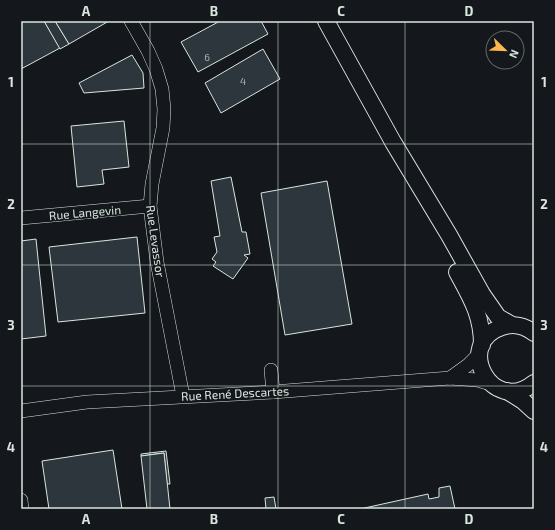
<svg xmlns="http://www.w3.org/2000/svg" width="555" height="530" font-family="'Exo 2',sans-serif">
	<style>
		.building { fill: #2c363c; stroke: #d8e6dc }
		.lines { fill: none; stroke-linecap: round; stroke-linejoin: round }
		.minor-casing { stroke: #d8e6dc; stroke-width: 14 }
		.major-casing { stroke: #d8e6dc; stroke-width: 18 }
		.minor { stroke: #14181c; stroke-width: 13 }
		.major { stroke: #14181c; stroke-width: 16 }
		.grid { fill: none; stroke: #d8e6dc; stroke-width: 1; stroke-opacity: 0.55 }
		.labels { text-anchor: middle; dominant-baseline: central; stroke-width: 3; stroke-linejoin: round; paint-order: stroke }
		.number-label { font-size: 10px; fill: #adbab4 }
		.street-label { font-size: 12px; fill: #d8e6dc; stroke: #14181c }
		.neatline { fill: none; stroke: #d8e6dc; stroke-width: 1.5 }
		.grid-label { font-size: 13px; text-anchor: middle; font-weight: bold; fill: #d8e6dc }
	</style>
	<rect width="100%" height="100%" fill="#14181c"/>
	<!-- building -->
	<g class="building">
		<path d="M 21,21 L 44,21 L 60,48 L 21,69 Z"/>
		<path d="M 44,21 L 55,21 L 69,44 L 60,49 Z"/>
		<path d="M 55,21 L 109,21 L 69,44 Z"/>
		<path d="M 220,21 L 261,21 L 268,34 L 198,72 L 181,42 Z"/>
		<path d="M 263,49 L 280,79 L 221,113 L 205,83 Z"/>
		<path d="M 132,55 L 143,73 L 144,88 L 84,93 L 79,83 Z"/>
		<path d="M 124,121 L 129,167 L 102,170 L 104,184 L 77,187 L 71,126 Z"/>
		<path d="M 231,177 L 242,232 L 246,232 L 250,254 L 244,255 L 248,258 L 233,279 L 213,266 L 216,262 L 212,259 L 217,252 L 214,237 L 220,236 L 211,181 Z"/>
		<path d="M 327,181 L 352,324 L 285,335 L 261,193 Z"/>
		<path d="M 137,237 L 145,313 L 58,322 L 49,247 Z"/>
		<path d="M 36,239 L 46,336 L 21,339 L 21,241 Z"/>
		<path d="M 113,450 L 122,509 L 49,509 L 42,461 Z"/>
		<path d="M 166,451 L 170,484 L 167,484 L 164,453 L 141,456 L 141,454 Z"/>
		<path d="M 164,453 L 170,509 L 147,509 L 141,456 Z"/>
		<path d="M 450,486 L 455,509 L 360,509 L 428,494 L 429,499 L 439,497 L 439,488 Z"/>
		<path d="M 274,497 L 276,509 L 266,509 L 265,498 Z"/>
	</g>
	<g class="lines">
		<defs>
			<g id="minor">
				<path d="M 131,21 L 148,51 L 156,69 L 162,89 L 164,109 L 163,128 L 152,184 L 150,206 L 157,262 L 183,396"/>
				<path d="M 21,218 L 150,206"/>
				<path d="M 271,370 L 273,392"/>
				<path d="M 450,378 L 468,365 L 479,354"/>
				<path d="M 21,411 L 87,402 L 273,392 L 450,378 L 477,380 L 491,384"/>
				<path d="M 21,500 L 22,509"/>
			</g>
			<g id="major">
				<path d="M 326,21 L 393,142 L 449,235 L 482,294 L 498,317 L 512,325"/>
				<path d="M 457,272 C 471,298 482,315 482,345"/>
				<path d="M 534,333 C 525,326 513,323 502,327 C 453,343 492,417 534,383"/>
				<path d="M 507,391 L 523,401 L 534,411"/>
			</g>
		</defs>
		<!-- minor casing -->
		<use href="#minor" class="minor-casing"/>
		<!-- major casing -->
		<use href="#major" class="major-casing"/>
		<!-- minor -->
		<use href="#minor" class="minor"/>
		<!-- major -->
		<use href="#major" class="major"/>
	</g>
	<!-- grid -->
	<path class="grid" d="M 150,21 L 150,509M 278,21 L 278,509M 405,21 L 405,509M 21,144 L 534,144M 21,265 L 534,265M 21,386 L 534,386"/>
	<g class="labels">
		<!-- number labels -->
		<g class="number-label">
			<text x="207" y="57">6</text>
			<text x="243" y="81">4</text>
		</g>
		<!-- street labels -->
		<g class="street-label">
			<text transform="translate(85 212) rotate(-5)">Rue Langevin</text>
			<text transform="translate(156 241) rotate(82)">Rue Levassor</text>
			<text transform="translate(235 393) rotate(-3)">Rue René Descartes</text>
		</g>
	</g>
	<!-- border -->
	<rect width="555" height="530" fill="none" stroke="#14181c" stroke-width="44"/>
	<!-- north arrow -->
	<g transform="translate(505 50) rotate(113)"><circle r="19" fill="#14181c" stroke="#626a69"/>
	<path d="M0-3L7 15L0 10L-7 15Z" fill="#ffb74d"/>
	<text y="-6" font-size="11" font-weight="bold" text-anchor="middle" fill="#d8e6dc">N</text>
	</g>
	<rect x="22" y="22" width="511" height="486" class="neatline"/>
	<g class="grid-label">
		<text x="86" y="16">A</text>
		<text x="214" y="16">B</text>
		<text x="341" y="16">C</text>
		<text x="469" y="16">D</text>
		<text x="11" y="87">1</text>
		<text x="544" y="87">1</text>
		<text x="11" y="209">2</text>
		<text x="544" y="209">2</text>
		<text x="11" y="330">3</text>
		<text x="544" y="330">3</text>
		<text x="11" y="452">4</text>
		<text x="544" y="452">4</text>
		<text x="86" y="524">A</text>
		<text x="214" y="524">B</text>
		<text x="341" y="524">C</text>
		<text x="469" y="524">D</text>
	</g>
</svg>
